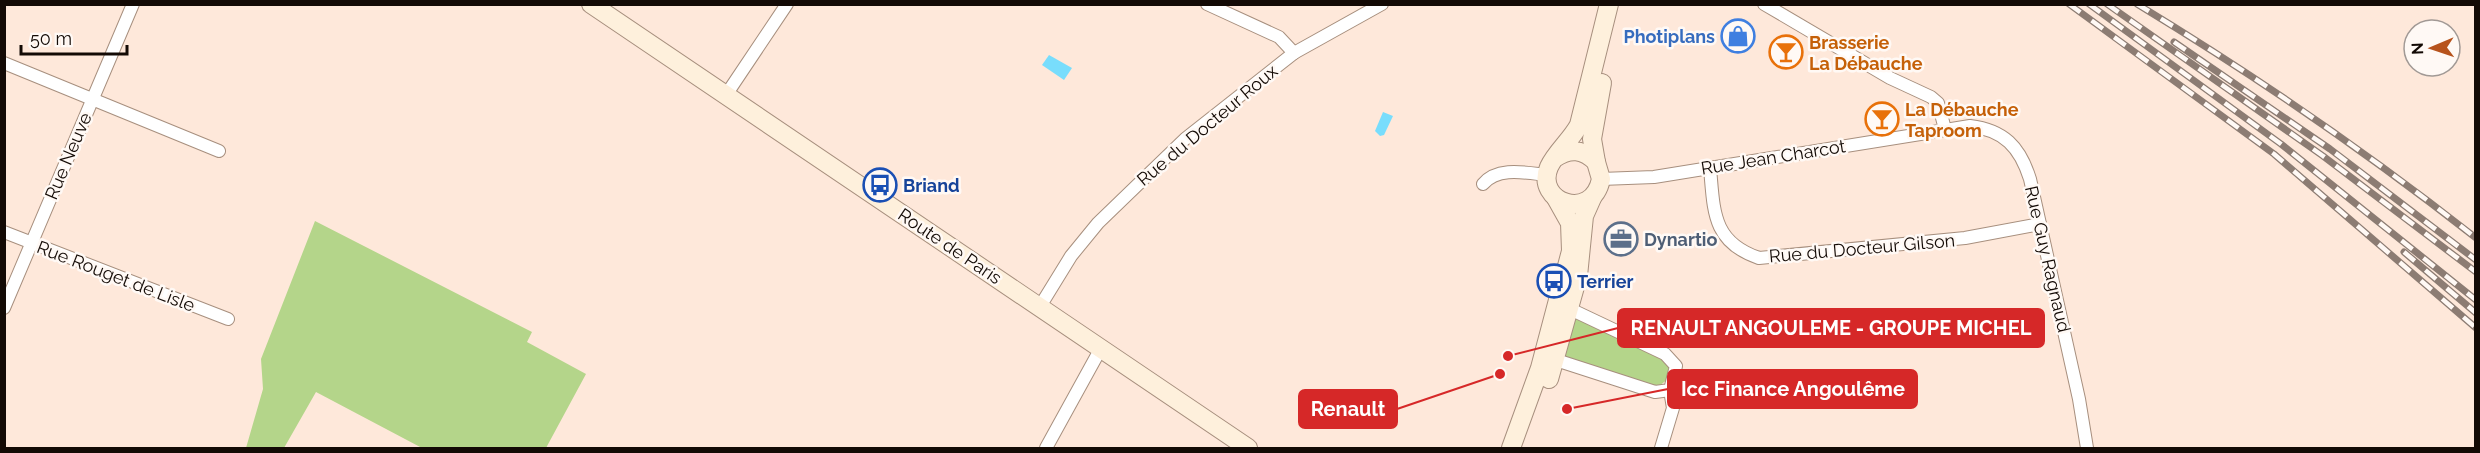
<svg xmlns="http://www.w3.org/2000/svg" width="2480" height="453" font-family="Raleway,sans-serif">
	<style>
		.green { fill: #b4d58a }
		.water { fill: #78ddfc }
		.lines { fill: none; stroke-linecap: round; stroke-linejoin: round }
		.minor-casing { stroke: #a78f7e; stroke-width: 14 }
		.secondary-casing { stroke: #a78f7e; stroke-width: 20 }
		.minor { stroke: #fff; stroke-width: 12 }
		.secondary { stroke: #fef0dc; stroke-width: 18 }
		.rail-casing { stroke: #8c7c73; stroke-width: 7 }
		.rail { stroke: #fff9f5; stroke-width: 4.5; stroke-dasharray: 14; stroke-linecap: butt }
		.labels { text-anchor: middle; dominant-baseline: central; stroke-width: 5; stroke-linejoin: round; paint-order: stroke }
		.shop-label { font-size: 18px; font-weight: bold; fill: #366cbe; stroke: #fff9f5; text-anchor: end }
		.food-label { font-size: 18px; font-weight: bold; fill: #c56008; stroke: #fff9f5; text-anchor: start }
		.street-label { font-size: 18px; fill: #130a05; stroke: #fff9f5 }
		.transit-label { font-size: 18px; font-weight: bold; fill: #164399; stroke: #fff9f5; text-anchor: start }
		.service-label { font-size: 18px; font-weight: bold; fill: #4e5e75; stroke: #fff9f5; text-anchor: start }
		.leader { fill: none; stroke: #d62828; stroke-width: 2 }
		.callout-dot { fill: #d62828; stroke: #fff9f5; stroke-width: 2 }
		.callout { fill: #d62828; stroke: #d62828; stroke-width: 2 }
		.callout-label { font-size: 20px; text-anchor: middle; font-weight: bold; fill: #fff }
	</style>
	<rect width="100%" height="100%" fill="#fee8da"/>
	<!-- green -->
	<g class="green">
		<path d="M 315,221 L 532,332 L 527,342 L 586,374 L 546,448 L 422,448 L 316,392 L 284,448 L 246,448 L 263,389 L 261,359 Z"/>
		<path d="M 1574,317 L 1665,361 L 1669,366 L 1668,379 L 1659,386 L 1651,385 L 1564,356 Z"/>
	</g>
	<!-- water -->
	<g class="water">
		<path d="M 1049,55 L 1072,68 L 1064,80 L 1042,65 Z"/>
		<path d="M 1383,112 L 1393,116 L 1384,135 L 1380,136 L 1375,131 Z"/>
	</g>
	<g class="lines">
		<defs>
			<g id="minor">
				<path d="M 1207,4 L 1279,37 L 1294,53"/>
				<path d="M 1764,4 L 1890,78 L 1931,97 L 1938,103 L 1945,129"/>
				<path d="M 4,63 L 219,151"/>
				<path d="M 726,95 L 787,4"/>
				<path d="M 1710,168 C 1714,211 1712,242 1759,258 L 1965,238 L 2040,224"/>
				<path d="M 1601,179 L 1654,177 L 1970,126 C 2004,130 2020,147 2030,179 L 2079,399 L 2087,448"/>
				<path d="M 1483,184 C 1498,166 1527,173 1547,175"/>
				<path d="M 4,232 L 228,319"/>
				<path d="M 4,308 L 133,4"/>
				<path d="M 1039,308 L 1071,256 L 1098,223 L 1185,139 L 1294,53 L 1382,4"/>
				<path d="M 1556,360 L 1655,392 L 1670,390 L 1676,366 L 1665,354 L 1570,309"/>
				<path d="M 1046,448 L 1100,350"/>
				<path d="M 1661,448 L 1673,408 L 1670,390"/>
			</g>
			<g id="secondary">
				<path d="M 591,4 L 1248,448"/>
				<path d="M 1555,158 C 1570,148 1583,149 1596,162 L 1601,179 C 1592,223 1534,202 1549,167 C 1556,152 1571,140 1579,125 L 1609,4"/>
				<path d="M 1596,162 L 1592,139 L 1602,83"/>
				<path d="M 1549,379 L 1578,276 L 1584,216 L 1592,198"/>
				<path d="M 1511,448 L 1540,368 L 1571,251 L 1570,223 L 1556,198"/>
			</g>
		</defs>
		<!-- minor casing -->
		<use href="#minor" class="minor-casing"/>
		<!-- secondary casing -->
		<use href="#secondary" class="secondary-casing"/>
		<!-- minor -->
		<use href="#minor" class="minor"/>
		<!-- secondary -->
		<use href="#secondary" class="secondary"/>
		<defs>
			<g id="rail">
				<path d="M 2069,4 L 2274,154 L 2476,328"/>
				<path d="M 2089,4 L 2281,144 L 2476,300"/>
				<path d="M 2107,4 L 2323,156 L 2476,272"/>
				<path d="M 2137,4 C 2254,75 2368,153 2476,238"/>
				<path d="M 2174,42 L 2330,149 L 2476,260"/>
				<path d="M 2404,252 L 2476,313"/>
			</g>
		</defs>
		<!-- rail casing -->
		<use href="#rail" class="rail-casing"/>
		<!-- rail -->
		<use href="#rail" class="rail"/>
	</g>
	<!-- icons -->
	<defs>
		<symbol id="shop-ring" viewBox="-11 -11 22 22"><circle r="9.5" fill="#fff9f5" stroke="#3f7fe0" stroke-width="1.5"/><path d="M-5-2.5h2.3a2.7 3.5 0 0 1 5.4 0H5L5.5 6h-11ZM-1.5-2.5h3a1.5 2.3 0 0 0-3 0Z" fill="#3f7fe0"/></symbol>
		<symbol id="bar-ring" viewBox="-11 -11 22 22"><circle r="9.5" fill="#fff9f5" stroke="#e8710a" stroke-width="1.5"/><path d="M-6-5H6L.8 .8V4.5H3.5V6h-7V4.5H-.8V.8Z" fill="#e8710a"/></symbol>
		<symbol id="bus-ring" viewBox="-11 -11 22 22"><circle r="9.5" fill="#fff9f5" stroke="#1a4fb4" stroke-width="1.5"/><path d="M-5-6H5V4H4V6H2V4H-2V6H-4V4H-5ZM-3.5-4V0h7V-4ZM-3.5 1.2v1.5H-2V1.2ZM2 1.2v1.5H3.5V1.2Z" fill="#1a4fb4"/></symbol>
		<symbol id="office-ring" viewBox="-11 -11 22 22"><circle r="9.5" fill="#fff9f5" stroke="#5c6f8a" stroke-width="1.5"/><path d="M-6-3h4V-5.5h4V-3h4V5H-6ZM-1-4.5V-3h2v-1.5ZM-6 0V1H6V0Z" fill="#5c6f8a"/></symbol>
	</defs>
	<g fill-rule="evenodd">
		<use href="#shop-ring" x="1719" y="17" width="38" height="38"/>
		<use href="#bar-ring" x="1767" y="33" width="38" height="38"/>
		<use href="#bar-ring" x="1863" y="100" width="38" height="38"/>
		<use href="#bus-ring" x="861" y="166" width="38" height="38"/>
		<use href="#office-ring" x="1602" y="220" width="38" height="38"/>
		<use href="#bus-ring" x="1535" y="262" width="38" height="38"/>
	</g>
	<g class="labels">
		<!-- shop labels -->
		<g class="shop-label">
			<text x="1715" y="36">Photiplans</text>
		</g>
		<!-- food labels -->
		<g class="food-label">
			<text x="1809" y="42">Brasserie<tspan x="1809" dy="21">La Débauche</tspan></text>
			<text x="1905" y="109">La Débauche<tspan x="1905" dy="21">Taproom</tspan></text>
		</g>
		<!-- street labels -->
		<g class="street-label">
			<text transform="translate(1207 125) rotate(-40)">Rue du Docteur Roux</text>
			<text transform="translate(68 156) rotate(-67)">Rue Neuve</text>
			<text transform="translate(1773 157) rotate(-9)">Rue Jean Charcot</text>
			<text transform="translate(950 246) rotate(34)">Route de Paris</text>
			<text transform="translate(1862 248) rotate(-5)">Rue du Docteur Gilson</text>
			<text transform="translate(2048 259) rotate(77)">Rue Guy Ragnaud</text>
			<text transform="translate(116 276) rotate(21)">Rue Rouget de Lisle</text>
		</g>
		<!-- transit labels -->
		<g class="transit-label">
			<text x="903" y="185">Briand</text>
			<text x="1577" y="281">Terrier</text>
		</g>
		<!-- service labels -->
		<g class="service-label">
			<text x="1644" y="239">Dynartio</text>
		</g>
	</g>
	<!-- callouts -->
	<path class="leader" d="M1508 356L1618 328M1567 409L1668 389M1500 374L1397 409"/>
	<g class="callout-dot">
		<circle cx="1508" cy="356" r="6"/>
		<circle cx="1567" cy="409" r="6"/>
		<circle cx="1500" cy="374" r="6"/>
	</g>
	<g class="callout">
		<rect x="1618" y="309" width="426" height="38" rx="6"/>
		<rect x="1668" y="370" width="249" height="38" rx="6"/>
		<rect x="1299" y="390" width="98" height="38" rx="6"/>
	</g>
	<g class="callout-label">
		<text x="1831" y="335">RENAULT ANGOULEME - GROUPE MICHEL</text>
		<text x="1793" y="396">Icc Finance Angoulême</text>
		<text x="1348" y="416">Renault</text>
	</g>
	<!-- border -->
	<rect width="2480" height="453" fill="none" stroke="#130a05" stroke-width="12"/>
	<!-- north arrow -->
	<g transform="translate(2432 48) rotate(268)"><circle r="28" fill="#fff9f5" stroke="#a19995" stroke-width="1.5"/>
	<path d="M0-4.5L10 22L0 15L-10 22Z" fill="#b7531c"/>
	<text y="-9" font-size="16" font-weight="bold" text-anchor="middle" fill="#130a05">N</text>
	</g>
	<!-- scale -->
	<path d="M21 45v9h106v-9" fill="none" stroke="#130a05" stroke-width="3"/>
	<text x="30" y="45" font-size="18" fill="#130a05" stroke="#fff9f5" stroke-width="4.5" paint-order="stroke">50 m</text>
</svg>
